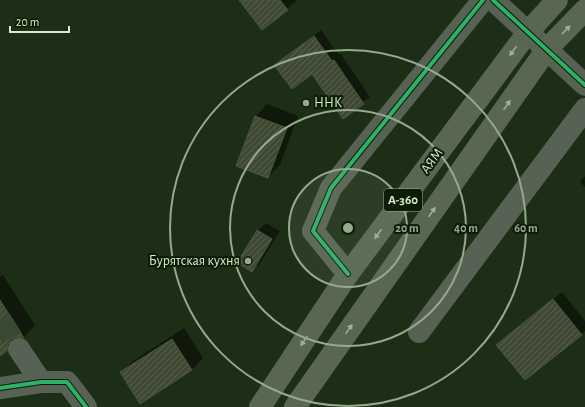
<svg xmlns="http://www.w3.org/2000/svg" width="585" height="407" font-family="'Alegreya Sans',sans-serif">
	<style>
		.shadow { fill: #0007 }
		.building { fill: url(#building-hatch); stroke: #4a563b }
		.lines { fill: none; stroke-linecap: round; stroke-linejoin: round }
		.minor-tunnel { stroke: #384a31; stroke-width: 22; stroke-dasharray: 22 11; stroke-linecap: butt }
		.minor { stroke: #586254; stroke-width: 22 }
		.highway { stroke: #586652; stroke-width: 22 }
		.cycleway-casing { stroke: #0b1d05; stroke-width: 6 }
		.cycleway { stroke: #2db169; stroke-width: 4 }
		.oneway { fill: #9cb095 }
		.ring { fill: none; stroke: #94aa8c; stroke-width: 2 }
		.poi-dot { fill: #94aa8c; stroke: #0b1d05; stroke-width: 1.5 }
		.labels { text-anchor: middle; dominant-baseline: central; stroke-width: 4; stroke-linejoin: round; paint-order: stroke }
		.shield { fill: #0b1d05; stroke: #98ae90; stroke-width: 1 }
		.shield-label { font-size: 13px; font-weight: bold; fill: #d4eccc }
		.poi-label { font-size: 14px; fill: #d4eccc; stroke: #0b1d05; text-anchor: start }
		.street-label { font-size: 14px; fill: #d4eccc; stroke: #0b1d05 }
		.centre { fill: #94aa8c; stroke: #0b1d05; stroke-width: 2 }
		.ring-label { font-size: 12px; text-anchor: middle; font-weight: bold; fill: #94aa8c; stroke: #0b1d05; stroke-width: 4; stroke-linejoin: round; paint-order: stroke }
	</style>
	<defs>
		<pattern id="building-hatch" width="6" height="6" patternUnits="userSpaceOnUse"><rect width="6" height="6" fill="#3f4933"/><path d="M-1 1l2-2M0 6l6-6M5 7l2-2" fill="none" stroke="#5a634f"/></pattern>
	</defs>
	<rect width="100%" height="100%" fill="#1d2e16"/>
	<!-- shadow -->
	<g class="shadow">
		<path d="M 249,0 L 295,0 L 296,1 L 287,9 Z"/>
		<path d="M 321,30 L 339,55 L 341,54 L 370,97 L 343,117 L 313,73 L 275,65 Z"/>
		<path d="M 267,104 L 298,116 L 280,165 L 268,177 L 237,165 L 256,116 Z"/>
		<path d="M 585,176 L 585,187 L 580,182 Z"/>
		<path d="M 266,223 L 280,231 L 260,263 L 252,271 L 258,231 Z"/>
		<path d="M 3,275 L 35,325 L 24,337 L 19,336 L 18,338 L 6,350 L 0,354 L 0,277 Z"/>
		<path d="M 562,292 L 585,321 L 585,331 L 581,335 L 498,345 Z"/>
		<path d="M 184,328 L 203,358 L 192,370 L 121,373 L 133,361 Z"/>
	</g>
	<!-- building -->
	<g class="building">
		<path d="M 239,0 L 280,0 L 288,10 L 262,30 Z"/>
		<path d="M 314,36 L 332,61 L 334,60 L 364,104 L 343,119 L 312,74 L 292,89 L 274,65 Z"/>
		<path d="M 255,116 L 287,128 L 268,178 L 236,166 Z"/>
		<path d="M 257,230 L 272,239 L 252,272 L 237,263 Z"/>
		<path d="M 553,299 L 582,335 L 525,380 L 496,345 Z"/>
		<path d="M 0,300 L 24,338 L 18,337 L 12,339 L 8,344 L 7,351 L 0,356 Z"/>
		<path d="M 172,339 L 192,370 L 140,404 L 120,372 Z"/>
	</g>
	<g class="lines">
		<!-- minor-tunnel -->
		<path class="minor-tunnel" d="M 0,319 L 19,349"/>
		<!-- minor -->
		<g class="minor">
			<path d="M 493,0 L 585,85"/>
			<path d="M 348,274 L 313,231 L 331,188 L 483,0"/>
			<path d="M 419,332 L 585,109"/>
			<path d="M 19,349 L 41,382"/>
			<path d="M 0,388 L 41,382 L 67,382 L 86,407"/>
		</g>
		<!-- highway -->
		<g class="highway">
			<path d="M 260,407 L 348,274 L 528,32 L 557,0"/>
			<path d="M 295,407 L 547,49 L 585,10"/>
		</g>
		<defs>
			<g id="cycleway">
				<path d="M 493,0 L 585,85"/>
				<path d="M 348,274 L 313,231 L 331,188 L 483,0"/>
				<path d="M 0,388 L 41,382 L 67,382 L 86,407"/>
			</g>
		</defs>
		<!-- cycleway casing -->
		<use href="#cycleway" class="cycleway-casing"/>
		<!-- cycleway -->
		<use href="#cycleway" class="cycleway"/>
	</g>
	<!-- one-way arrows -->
	<defs><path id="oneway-solid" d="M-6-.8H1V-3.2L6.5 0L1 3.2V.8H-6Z"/></defs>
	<g class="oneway">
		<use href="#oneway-solid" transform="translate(566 30) rotate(-46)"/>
		<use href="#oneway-solid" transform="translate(513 51) rotate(126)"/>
		<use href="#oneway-solid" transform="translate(507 105) rotate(-55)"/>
		<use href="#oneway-solid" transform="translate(432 212) rotate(-55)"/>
		<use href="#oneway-solid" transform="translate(378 234) rotate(127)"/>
		<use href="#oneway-solid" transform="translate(349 329) rotate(-55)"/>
		<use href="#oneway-solid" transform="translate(304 341) rotate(124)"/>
	</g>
	<!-- distance rings -->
	<circle cx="348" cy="228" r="59" fill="#94aa8c" fill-opacity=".12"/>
	<g class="ring">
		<circle cx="348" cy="228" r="59"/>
		<circle cx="348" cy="228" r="118"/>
		<circle cx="348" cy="228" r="178"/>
	</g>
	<!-- markers -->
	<g class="poi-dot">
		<circle cx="306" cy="103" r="4"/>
		<circle cx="248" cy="261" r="4"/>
	</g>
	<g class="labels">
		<!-- shield labels -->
		<rect class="shield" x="384" y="189" width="38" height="22" rx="3"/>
		<g class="shield-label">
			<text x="403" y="200">А-360</text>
		</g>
		<!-- poi labels -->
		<g class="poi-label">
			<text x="314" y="103">ННК</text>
			<text x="240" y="261" text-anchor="end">Бурятская кухня</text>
		</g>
		<!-- street labels -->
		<g class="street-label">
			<text transform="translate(432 161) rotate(-53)">АЯМ</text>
		</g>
	</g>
	<circle cx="348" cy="228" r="6" class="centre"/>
	<g class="ring-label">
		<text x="407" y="232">20 m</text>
		<text x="466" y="232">40 m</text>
		<text x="526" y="232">60 m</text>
	</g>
	<!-- scale -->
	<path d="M10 26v6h59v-6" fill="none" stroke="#d4eccc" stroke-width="2"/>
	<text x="16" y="26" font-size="12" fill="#d4eccc" stroke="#0b1d05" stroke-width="3" paint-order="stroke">20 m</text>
</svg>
